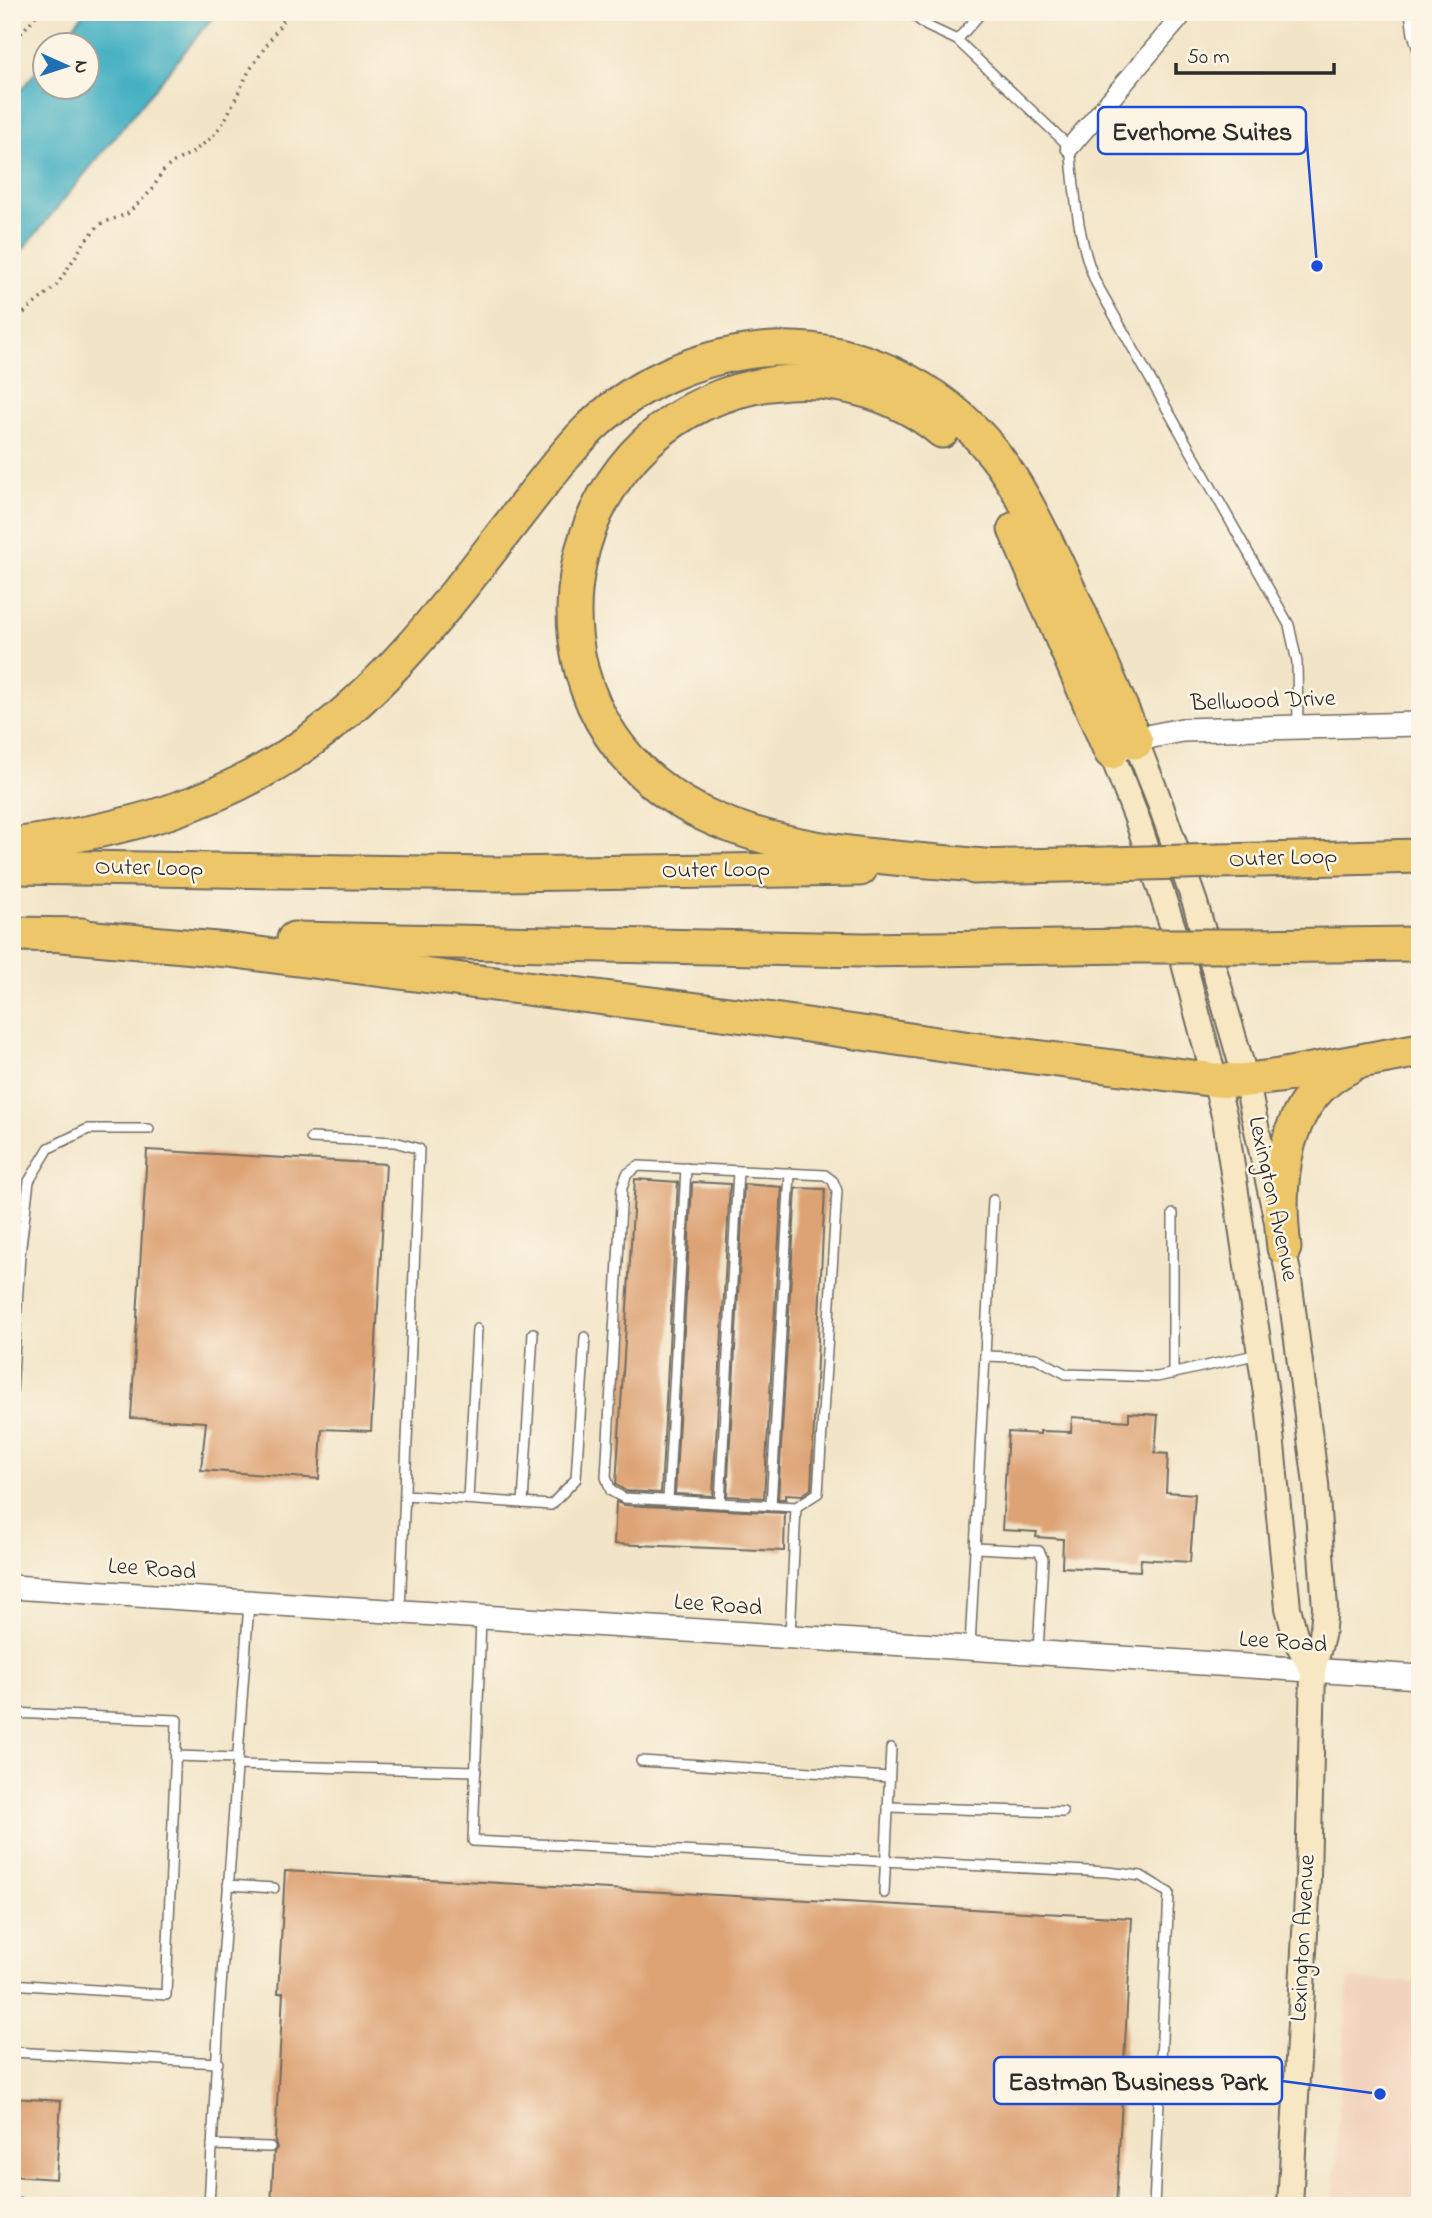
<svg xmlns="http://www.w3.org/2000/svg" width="1432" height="2218" font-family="'Indie Flower',sans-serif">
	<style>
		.built { fill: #f2d4be }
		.water { fill: #45b0c3; stroke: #386e77; stroke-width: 2 }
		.building { fill: #dda375 }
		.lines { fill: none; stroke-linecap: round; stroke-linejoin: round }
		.service-casing { stroke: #716c62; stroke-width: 12 }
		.minor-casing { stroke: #716c62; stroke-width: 21 }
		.tertiary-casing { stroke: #716c62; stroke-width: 26 }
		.secondary-casing { stroke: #716c62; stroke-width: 28 }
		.motorway-casing { stroke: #716c62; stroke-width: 37 }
		.path { stroke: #716c62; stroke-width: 3.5; stroke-dasharray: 2 5; stroke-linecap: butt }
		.service { stroke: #fff; stroke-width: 9 }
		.minor { stroke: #fff; stroke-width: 18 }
		.tertiary { stroke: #fff; stroke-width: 23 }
		.secondary { stroke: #f7e8c3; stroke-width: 24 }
		.motorway { stroke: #ecc669; stroke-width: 33 }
		.motorway-bridge-casing { stroke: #716c62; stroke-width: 37; stroke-linecap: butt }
		.motorway-bridge { stroke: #ecc669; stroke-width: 33 }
		.labels { text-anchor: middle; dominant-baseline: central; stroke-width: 5; stroke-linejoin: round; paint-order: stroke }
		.street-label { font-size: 24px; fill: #2b2b2b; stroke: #fcf5e5 }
		.leader { fill: none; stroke: #1d4ed8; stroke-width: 2.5 }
		.callout-dot { fill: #1d4ed8; stroke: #fcf5e5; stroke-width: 2.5 }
		.callout { fill: #fcf5e5; stroke: #1d4ed8; stroke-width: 2.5 }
		.callout-label { font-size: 26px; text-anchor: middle; font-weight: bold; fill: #2b2b2b }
	</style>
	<rect width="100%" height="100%" fill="#fcf5e5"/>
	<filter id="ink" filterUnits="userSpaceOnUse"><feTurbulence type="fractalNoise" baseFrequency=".0143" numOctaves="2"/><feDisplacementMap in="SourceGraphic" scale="14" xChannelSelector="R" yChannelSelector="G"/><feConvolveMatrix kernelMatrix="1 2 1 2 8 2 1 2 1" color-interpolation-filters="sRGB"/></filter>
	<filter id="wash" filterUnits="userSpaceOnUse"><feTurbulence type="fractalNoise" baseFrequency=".00686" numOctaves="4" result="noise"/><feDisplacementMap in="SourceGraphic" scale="28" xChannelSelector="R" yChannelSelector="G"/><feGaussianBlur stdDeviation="1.57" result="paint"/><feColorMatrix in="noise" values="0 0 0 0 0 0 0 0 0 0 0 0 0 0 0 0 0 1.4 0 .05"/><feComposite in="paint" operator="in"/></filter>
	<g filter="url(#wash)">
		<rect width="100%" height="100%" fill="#f2e4c7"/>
		<!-- built -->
		<path class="built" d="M 1348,1979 L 1420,1983 L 1420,2206 L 1333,2206 Z"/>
		<!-- water -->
		<path class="water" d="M 85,12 L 217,12 L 12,263 L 12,101 L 45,60 L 46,88 L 88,88 L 88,46 L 58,45 Z"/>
		<g id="blocks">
			<!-- building -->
			<g class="building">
				<path d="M 147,1150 L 386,1164 L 371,1431 L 322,1429 L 319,1479 L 201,1470 L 206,1422 L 131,1418 Z"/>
				<path d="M 635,1179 L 678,1182 L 661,1493 L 626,1491 L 616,1485 Z"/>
				<path d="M 694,1182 L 730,1184 L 713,1496 L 675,1494 L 692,1183 Z"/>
				<path d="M 744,1184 L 782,1187 L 764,1498 L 727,1496 Z"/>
				<path d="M 796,1188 L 825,1189 L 811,1489 L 802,1495 L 786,1494 L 786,1499 L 778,1499 Z"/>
				<path d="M 1129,1413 L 1158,1415 L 1155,1453 L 1168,1454 L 1166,1492 L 1195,1494 L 1190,1562 L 1141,1559 L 1140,1571 L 1062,1567 L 1063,1539 L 1036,1537 L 1037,1532 L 1002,1530 L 1008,1432 L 1040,1434 L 1040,1431 L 1071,1432 L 1072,1417 L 1129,1421 Z"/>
				<path d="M 616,1502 L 624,1505 L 785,1513 L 784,1551 L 614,1544 Z"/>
				<path d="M 285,1871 L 1132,1918 L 1116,2206 L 271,2206 L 274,2152 L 277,2148 L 275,2142 L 283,1993 L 278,1993 Z"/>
				<path d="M 12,2098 L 61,2101 L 56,2179 L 12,2176 Z"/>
			</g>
		</g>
	</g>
	<g filter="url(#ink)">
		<use href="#blocks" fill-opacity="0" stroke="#716c62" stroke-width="2"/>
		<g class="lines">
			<defs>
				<g id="service">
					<path d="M 909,12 L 927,26 L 957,40 L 1070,147 C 1075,193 1077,239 1096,283 L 1289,625 L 1297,662 L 1298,725"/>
					<path d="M 1410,12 L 1413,34 L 1420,56"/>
					<path d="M 957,40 L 982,12"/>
					<path d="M 311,1138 L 395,1142 L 419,1149 L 400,1612"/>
					<path d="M 985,1356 L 1036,1358 L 1066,1374 L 1157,1377 L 1259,1354"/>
					<path d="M 1173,1374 L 1173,1214"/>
					<path d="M 12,1393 L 20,1254 L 29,1181 L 49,1148 L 88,1129 L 149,1129"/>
					<path d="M 405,1495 L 551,1505 L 576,1479 L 585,1337"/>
					<path d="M 468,1499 L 477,1329"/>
					<path d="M 668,1500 L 686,1168"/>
					<path d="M 523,1503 L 533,1333"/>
					<path d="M 720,1503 L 738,1171"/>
					<path d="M 771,1506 L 790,1173"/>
					<path d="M 975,1548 L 1039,1551 L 1043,1559 L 1038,1652"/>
					<path d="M 481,1619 L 473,1841 L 1108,1872 L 1141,1876 L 1169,1893 L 1154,2206"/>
					<path d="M 790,1636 L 796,1507 L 624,1498 L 611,1491 L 606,1477 L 622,1188 L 627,1174 L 638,1166 L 825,1175 L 833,1181 L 837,1191 L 818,1493 L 796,1507"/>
					<path d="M 970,1647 L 993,1200"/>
					<path d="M 12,1713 L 177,1720 L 166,1995 L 12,1984"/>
					<path d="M 176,1756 L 237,1758"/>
					<path d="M 641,1761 L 889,1777"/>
					<path d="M 237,1765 L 476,1771"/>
					<path d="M 888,1807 L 1063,1812"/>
					<path d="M 228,1885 L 274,1888"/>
					<path d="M 884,1893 L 891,1748"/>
					<path d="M 12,2052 L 218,2063"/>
					<path d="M 212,2145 L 270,2147"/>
					<path d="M 12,2203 L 45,2206"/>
					<path d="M 209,2206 L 219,2015 L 249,1603"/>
				</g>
				<path id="minor" d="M 1070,147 L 1185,12"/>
				<g id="tertiary">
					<path d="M 1123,747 L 1152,736 L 1182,730 L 1420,724"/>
					<path d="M 12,1587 L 1420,1677"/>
				</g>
				<g id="secondary">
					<path d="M 1136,742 L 1157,795 L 1195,903 L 1246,1080 L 1288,1272 L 1316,1484 L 1325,1608 L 1322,1636 L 1313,1671 L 1308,1878 L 1290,2206"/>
					<path d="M 1111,752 L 1137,819 L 1181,952 L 1225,1119 L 1269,1414 L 1288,1608 L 1297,1642 L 1313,1671"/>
				</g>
				<g id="motorway">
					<path d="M 942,431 C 900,396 843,378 788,382 C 555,400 492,709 701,813 C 788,856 899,857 994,867"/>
					<path d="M 1015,529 L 1111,752"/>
					<path d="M 12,845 C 122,831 220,806 311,740 C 394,679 454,596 517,516 C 539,488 560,459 585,433 C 632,385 694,357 761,350 C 849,341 941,385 995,455 C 1018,485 1035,520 1052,554 C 1082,616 1108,679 1136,742"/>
					<path d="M 1220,861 L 1420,856"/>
					<path d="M 12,867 L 495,874 L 860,869"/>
					<path d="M 974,867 L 1108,864"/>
					<path d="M 12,934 L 82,935"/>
					<path d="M 62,935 L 228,950 L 753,1017 L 971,1049 L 1216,1080 L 1239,1081 L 1279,1076 L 1420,1050"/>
					<path d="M 294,939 L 864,950 L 1134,946"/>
					<path d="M 1248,946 L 1420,944"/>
					<path d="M 1284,1248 C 1276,1182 1281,1099 1350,1066"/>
				</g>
			</defs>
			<!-- service casing -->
			<use href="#service" class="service-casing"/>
			<!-- minor casing -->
			<use href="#minor" class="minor-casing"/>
			<!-- tertiary casing -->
			<use href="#tertiary" class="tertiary-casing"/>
			<!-- secondary casing -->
			<use href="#secondary" class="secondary-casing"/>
			<!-- motorway casing -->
			<use href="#motorway" class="motorway-casing"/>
			<!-- path -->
			<g class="path">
				<path d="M 12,44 L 39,12"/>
				<path d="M 12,330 L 19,317 L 57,285 L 86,240 L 100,224 L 127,214 L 152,190 L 162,172 L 172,163 L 193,152 L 211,138 L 224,122 L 249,71 L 289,12"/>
			</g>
			<!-- service -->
			<use href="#service" class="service"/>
			<!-- minor -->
			<use href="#minor" class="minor"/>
			<!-- tertiary -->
			<use href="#tertiary" class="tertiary"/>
			<!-- secondary -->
			<use href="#secondary" class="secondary"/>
			<!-- motorway -->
			<use href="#motorway" class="motorway"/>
			<defs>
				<g id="motorway-bridge">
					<path d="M 1108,864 L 1220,861"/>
					<path d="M 1134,946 L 1248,946"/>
				</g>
			</defs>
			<!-- motorway-bridge casing -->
			<use href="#motorway-bridge" class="motorway-bridge-casing"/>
			<!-- motorway-bridge -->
			<use href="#motorway-bridge" class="motorway-bridge"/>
		</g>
	</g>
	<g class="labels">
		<!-- street labels -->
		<g class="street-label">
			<text transform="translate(1263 702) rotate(-2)">Bellwood Drive</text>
			<text transform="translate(1283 859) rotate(-2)">Outer Loop</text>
			<text transform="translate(149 869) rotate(1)">Outer Loop</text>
			<text transform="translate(716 871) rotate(-1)">Outer Loop</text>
			<text transform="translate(1272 1199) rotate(78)">Lexington Avenue</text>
			<text transform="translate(152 1570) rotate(4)">Lee Road</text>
			<text transform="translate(718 1606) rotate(4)">Lee Road</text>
			<text transform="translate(1283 1643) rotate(4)">Lee Road</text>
			<text transform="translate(1304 1938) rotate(-87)">Lexington Avenue</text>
		</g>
	</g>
	<!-- callouts -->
	<path class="leader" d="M1317 266L1306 131M1380 2094L1282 2081"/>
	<g class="callout-dot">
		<circle cx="1317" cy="266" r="7"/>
		<circle cx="1380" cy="2094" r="7"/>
	</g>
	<g class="callout">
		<rect x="1098" y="107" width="208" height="47" rx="7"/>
		<rect x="994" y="2057" width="288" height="47" rx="7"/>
	</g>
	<g class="callout-label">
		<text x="1202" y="140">Everhome Suites</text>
		<text x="1138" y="2090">Eastman Business Park</text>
	</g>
	<!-- margin -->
	<rect width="1432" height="2218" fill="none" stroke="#fcf5e5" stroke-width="42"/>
	<!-- north arrow -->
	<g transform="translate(66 66) rotate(93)"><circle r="33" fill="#fcf5e5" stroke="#a8a49b" stroke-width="2"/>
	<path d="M0-5L12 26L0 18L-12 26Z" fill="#1f6fb2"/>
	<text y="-10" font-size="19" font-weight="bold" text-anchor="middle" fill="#2b2b2b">N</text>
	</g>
	<!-- scale -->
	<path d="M1176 63v10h158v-10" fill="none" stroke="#2b2b2b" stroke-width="3.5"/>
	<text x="1187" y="63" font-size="21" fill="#2b2b2b" stroke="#fcf5e5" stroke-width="5" paint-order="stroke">50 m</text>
</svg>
